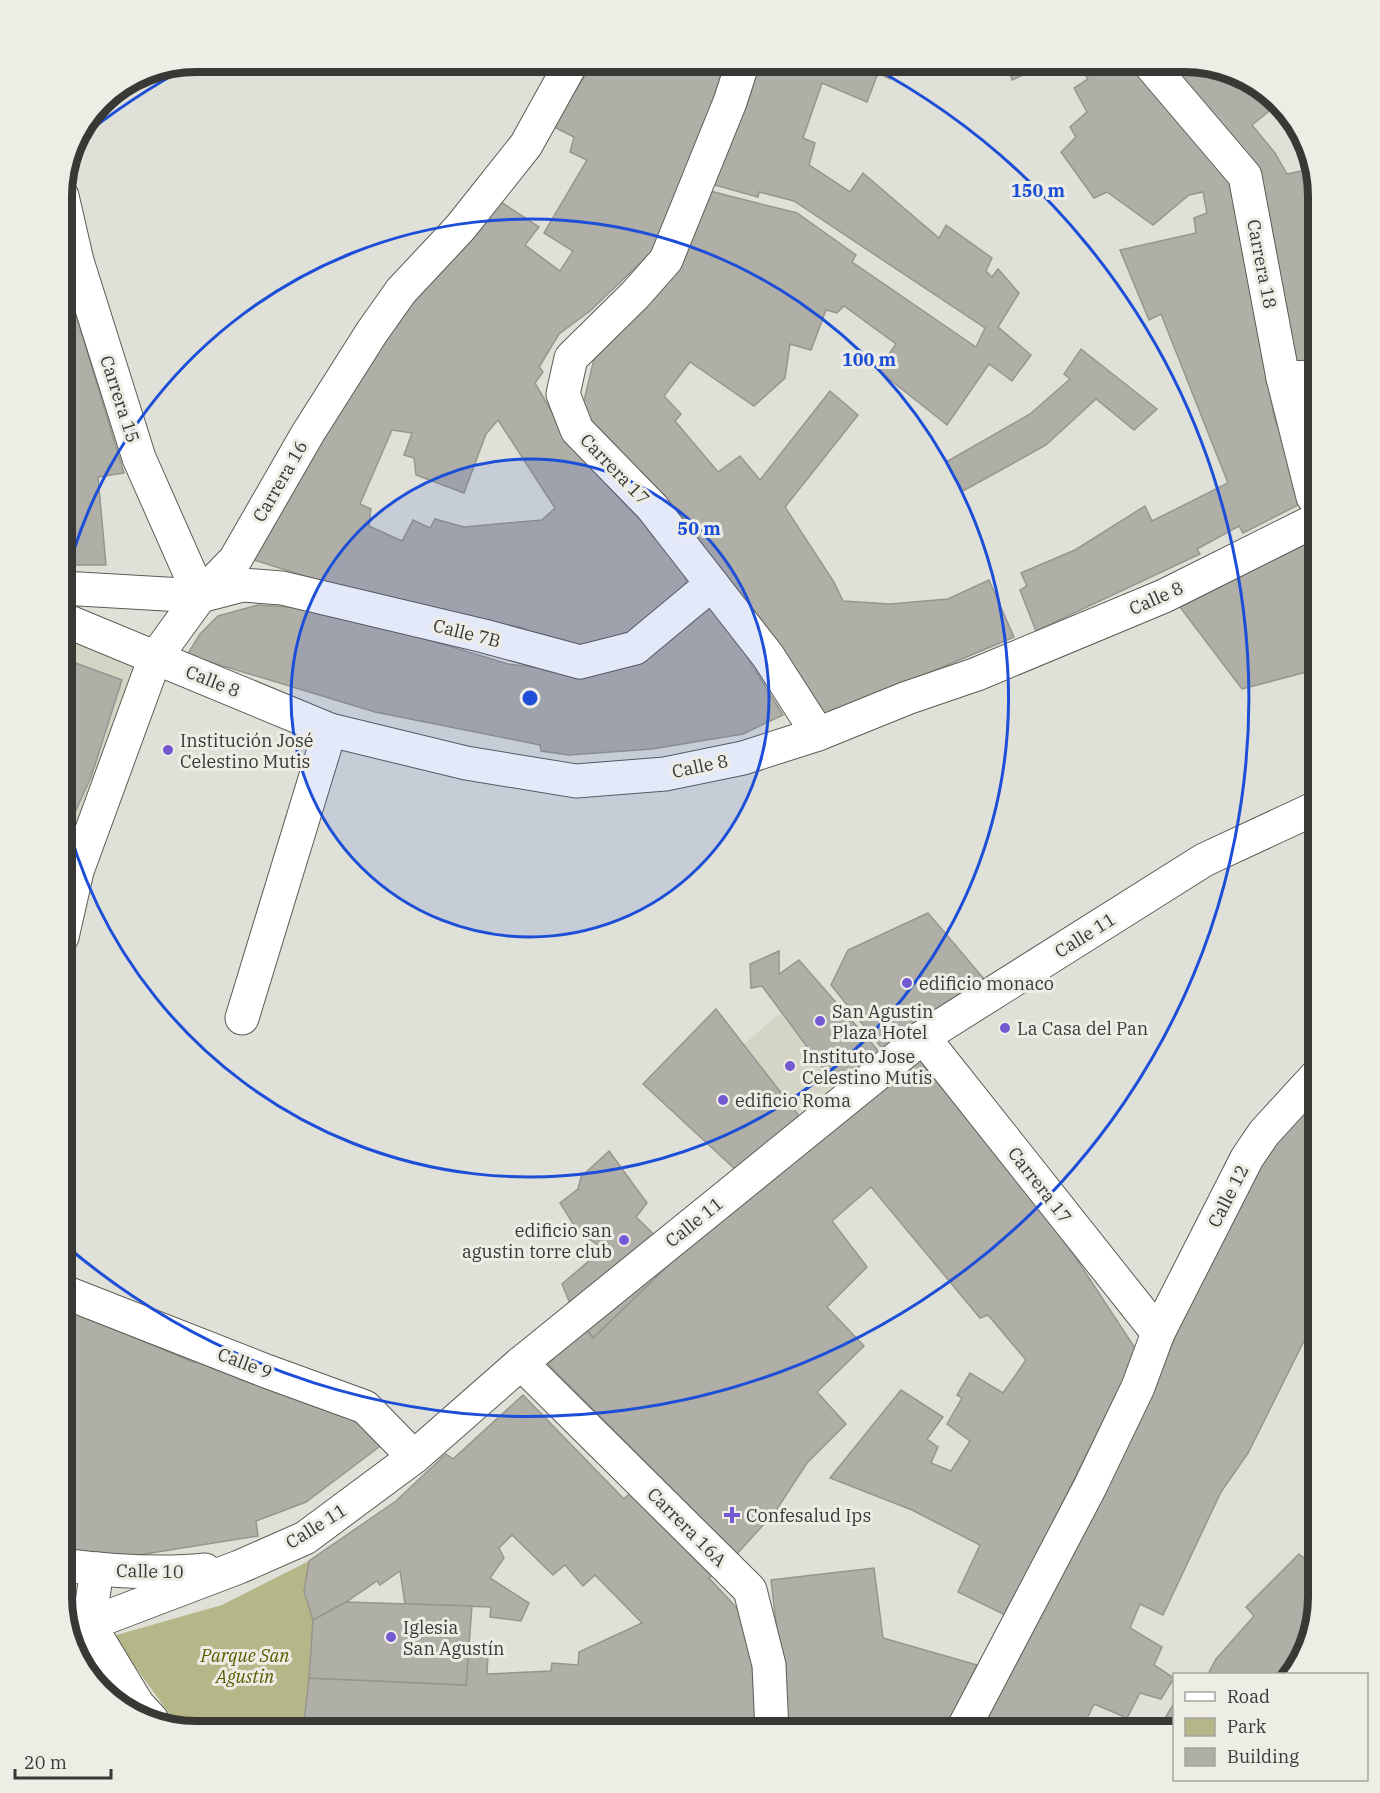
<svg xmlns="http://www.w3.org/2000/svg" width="1380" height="1793" font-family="'IBM Plex Serif',serif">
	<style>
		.built { fill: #d5d5c6 }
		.green { fill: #b6b788 }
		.building { fill: #afafa8; stroke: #96968f; stroke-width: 1.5; fill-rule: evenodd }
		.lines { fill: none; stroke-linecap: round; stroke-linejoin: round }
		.street-casing { stroke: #5c5c55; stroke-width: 35 }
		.street { stroke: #fff; stroke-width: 33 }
		.ring { fill: none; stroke: #1d4ed8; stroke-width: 3 }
		.poi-dot { fill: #7459d3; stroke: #edede5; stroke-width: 2 }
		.labels { text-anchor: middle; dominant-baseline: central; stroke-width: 6; stroke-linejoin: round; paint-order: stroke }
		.street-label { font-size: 18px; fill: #383835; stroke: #edede5 }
		.poi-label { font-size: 18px; fill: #383835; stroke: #edede5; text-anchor: start }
		.park-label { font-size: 18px; font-style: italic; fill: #5b5b01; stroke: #edede5 }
		.rim { fill: none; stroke: #383835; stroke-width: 8 }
		.centre { fill: #1d4ed8; stroke: #edede5; stroke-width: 3 }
		.ring-label { font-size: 18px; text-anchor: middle; font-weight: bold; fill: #1d4ed8; stroke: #edede5; stroke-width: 6; stroke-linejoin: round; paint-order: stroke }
	</style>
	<rect width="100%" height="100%" fill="#dfe0d8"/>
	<!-- built -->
	<g class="built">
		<path d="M 62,619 L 152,650 L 62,919 Z"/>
		<path d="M 780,1013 L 837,1086 L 799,1116 L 743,1045 Z"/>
	</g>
	<!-- green -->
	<path class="green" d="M 309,1561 L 304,1592 L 313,1620 L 309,1678 L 303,1731 L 195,1731 L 179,1727 L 113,1636 L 222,1605 Z"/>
	<!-- building -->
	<g class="building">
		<path d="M 588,62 L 731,62 L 652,252 L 590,311 L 559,334 L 539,367 L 543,372 L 535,383 L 574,450 L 643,523 L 655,539 L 659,537 L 683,568 L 686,580 L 683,596 L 641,627 L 579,652 L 524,640 L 523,628 L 384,601 L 251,559 L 402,308 L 498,200 L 539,227 L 525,245 L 560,271 L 573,251 L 544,233 L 587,160 L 570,152 L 574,137 L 552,126 L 589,70 L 586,66 ZM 498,420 L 555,508 L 542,520 L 464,527 L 435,519 L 430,528 L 413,520 L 402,541 L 369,526 L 371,509 L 360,504 L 392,430 L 412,433 L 404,455 L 414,458 L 416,475 L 464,493 L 486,434 Z"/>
		<path d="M 756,62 L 897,62 L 890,79 L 878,73 L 867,102 L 822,83 L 803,138 L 815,143 L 809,165 L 850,192 L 863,173 L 939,238 L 946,225 L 992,258 L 986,271 L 992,277 L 998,269 L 1019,293 L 998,327 L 1031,355 L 1012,381 L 989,364 L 947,425 L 878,370 L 896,344 L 844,306 L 837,313 L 826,310 L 811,350 L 790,344 L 785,378 L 754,406 L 690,362 L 664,396 L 681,414 L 675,421 L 718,472 L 740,456 L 760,480 L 830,391 L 858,415 L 785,507 L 834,582 L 843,601 L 890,604 L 948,599 L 989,580 L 1014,637 L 819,719 L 581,413 L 594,359 L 674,273 L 710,191 L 797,213 L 856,255 L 852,262 L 976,347 L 985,328 L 794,201 L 759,192 L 758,197 L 711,184 L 722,147 L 730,147 Z"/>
		<path d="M 1006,62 L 1052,62 L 1012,80 Z"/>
		<path d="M 1075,62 L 1135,62 L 1236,178 L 1274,416 L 1304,502 L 1243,533 L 1239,526 L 1197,549 L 1200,554 L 1036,631 L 1020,590 L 1027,586 L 1021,573 L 1075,550 L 1145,506 L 1152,521 L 1228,483 L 1161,314 L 1149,320 L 1120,250 L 1196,233 L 1194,218 L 1207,213 L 1203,192 L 1189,195 L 1153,225 L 1107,192 L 1094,198 L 1061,152 L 1076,137 L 1070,127 L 1087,112 L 1074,88 L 1088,79 Z"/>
		<path d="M 1165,62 L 1193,62 L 1251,79 L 1278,104 L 1252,125 L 1275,153 L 1287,174 L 1311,169 L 1318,196 L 1318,364 L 1290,368 L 1259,180 Z"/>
		<path d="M 62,269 L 124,473 L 98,477 L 106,565 L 62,565 Z"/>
		<path d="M 1081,349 L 1157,409 L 1134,430 L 1096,399 L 1046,445 L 963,491 L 946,462 L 1030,414 L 1070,379 L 1064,374 Z"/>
		<path d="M 1299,392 L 1318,392 L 1318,475 Z"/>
		<path d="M 1318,538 L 1318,669 L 1242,689 L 1180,607 Z"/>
		<path d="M 714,604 L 783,715 L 743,734 L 652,749 L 569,755 L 541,751 L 540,745 L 375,712 L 187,655 L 200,634 L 218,616 L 258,605 L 305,608 L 386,627 L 508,664 L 575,672 Z"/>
		<path d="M 62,658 L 122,680 L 91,777 L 62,841 Z"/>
		<path d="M 928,913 L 985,980 L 885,1052 L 831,985 L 848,950 Z"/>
		<path d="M 779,951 L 779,974 L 799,960 L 881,1054 L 837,1087 L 762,986 L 751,988 L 750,964 Z"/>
		<path d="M 716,1009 L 799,1116 L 737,1171 L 643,1084 Z"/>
		<path d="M 913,1046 L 1066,1243 L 1137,1351 L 1007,1616 L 958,1592 L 980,1545 L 912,1510 L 830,1478 L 901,1390 L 943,1417 L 927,1439 L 938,1447 L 931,1463 L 951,1471 L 970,1441 L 947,1424 L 962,1398 L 957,1395 L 970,1373 L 1003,1393 L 1026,1360 L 988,1315 L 980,1318 L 871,1187 L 832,1221 L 867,1267 L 827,1307 L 864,1346 L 817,1392 L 846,1424 L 807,1463 L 775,1512 L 737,1554 L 548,1364 L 770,1159 Z"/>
		<path d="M 1318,1091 L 1318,1335 L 1309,1331 L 1248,1453 L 1221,1492 L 1163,1615 L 1140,1604 L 1130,1628 L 1162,1647 L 1154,1665 L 1174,1678 L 1161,1699 L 1140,1693 L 1127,1718 L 1094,1704 L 1081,1731 L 978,1731 L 1128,1440 L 1246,1182 Z"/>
		<path d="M 609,1151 L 647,1203 L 636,1217 L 677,1257 L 593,1338 L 581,1322 L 569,1301 L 562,1284 L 603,1249 L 577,1230 L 560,1203 L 578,1189 L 581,1177 Z"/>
		<path d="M 62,1299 L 90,1318 L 195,1363 L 198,1355 L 275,1386 L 275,1393 L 331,1405 L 354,1416 L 383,1444 L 306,1502 L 256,1521 L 258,1536 L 120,1558 L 62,1548 Z"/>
		<path d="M 523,1395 L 624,1499 L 630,1493 L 713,1575 L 709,1578 L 749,1621 L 760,1731 L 303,1731 L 309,1678 L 466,1685 L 468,1653 L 488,1655 L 487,1674 L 551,1671 L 552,1663 L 578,1665 L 579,1652 L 642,1623 L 595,1575 L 583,1586 L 565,1565 L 553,1575 L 512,1535 L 499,1548 L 504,1558 L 490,1578 L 529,1603 L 521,1621 L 490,1617 L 491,1607 L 405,1604 L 400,1571 L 380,1585 L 377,1581 L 346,1602 L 313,1620 L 304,1592 L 309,1561 L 396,1501 L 446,1454 L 453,1459 Z"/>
		<path d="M 1299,1554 L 1316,1566 L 1318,1564 L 1318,1598 L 1301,1664 L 1291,1674 L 1208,1674 L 1216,1659 L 1254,1616 L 1246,1607 Z"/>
		<path d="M 874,1568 L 883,1638 L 977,1665 L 945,1731 L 782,1731 L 781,1666 L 771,1580 Z"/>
		<path d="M 346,1602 L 472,1606 L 466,1685 L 309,1678 L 313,1620 Z"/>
		<path d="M 79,1655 L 112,1698 L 84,1672 Z"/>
		<path d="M 1174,1703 L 1174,1727 L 1164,1720 Z"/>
	</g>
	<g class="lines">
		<defs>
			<g id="street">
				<path d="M 743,62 L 730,102 L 666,260 L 635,295 L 571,358 L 563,394 L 577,430 L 652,507 L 768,656 L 818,734"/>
				<path d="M 1148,62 L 1245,176 L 1283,378 L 1313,497"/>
				<path d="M 62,196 L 77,261 L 139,458 L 200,596"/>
				<path d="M 1283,378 L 1318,377"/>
				<path d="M 62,588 L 200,596 L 242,585 L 282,588 L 484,636 L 580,662 L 635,648 L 712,584"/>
				<path d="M 62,619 L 330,730 L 466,763 L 576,781 L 665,774 L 743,758 L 818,734 L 907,698 L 977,674 L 1164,596 L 1318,519"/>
				<path d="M 62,937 L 77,871 L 155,658 L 200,596 L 235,560 L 308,433 L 372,332 L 401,291 L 460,228 L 526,145 L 572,62"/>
				<path d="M 242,1018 L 330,730"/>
				<path d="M 923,1037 L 1158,1333"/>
				<path d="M 62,1291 L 266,1371 L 365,1407 L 414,1457"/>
				<path d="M 521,1363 L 750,1590 L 769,1665 L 772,1731"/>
				<path d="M 62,1565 C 109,1571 157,1575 205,1570"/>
				<path d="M 97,1569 L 89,1624 L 138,1705 L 152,1720"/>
				<path d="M 71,1628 L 89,1624 L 239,1567 L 305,1538 L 414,1457 L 521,1363 L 923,1037 L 1204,860 L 1318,807"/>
				<path d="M 962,1731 L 1090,1487 L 1138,1387 L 1158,1333 L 1247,1158 L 1264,1133 L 1318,1074"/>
			</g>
		</defs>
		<!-- street casing -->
		<use href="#street" class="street-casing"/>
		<!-- street -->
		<use href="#street" class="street"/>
	</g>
	<!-- distance rings -->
	<circle cx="530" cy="698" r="239" fill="#1d4ed8" fill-opacity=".12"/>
	<g class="ring">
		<circle cx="530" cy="698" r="239"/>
		<path d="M62 594A479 479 0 1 1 62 802"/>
		<path d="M73 144A718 718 0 0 1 193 64M867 64A718 718 0 1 1 64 1244"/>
	</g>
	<!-- markers -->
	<g class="poi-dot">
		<circle cx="168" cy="750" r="6"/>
		<circle cx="907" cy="983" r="6"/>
		<circle cx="820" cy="1021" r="6"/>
		<circle cx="1005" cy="1028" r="6"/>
		<circle cx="790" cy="1066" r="6"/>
		<circle cx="723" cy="1100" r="6"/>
		<circle cx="624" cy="1240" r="6"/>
		<path d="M729 1506h6v6h6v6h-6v6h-6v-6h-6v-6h6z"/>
		<circle cx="391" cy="1637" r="6"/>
	</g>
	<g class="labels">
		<!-- street labels -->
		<g class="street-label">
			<text transform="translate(1262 264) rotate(79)">Carrera 18</text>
			<text transform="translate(120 399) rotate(72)">Carrera 15</text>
			<text transform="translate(615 469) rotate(46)">Carrera 17</text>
			<text transform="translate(280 481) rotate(-60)">Carrera 16</text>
			<text transform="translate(1156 598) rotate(-24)">Calle 8</text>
			<text transform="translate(467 633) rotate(14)">Calle 7B</text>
			<text transform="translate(213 681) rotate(22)">Calle 8</text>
			<text transform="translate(700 766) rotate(-12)">Calle 8</text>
			<text transform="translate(1085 935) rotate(-32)">Calle 11</text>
			<text transform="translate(1040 1185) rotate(52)">Carrera 17</text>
			<text transform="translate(1228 1196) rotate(-63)">Calle 12</text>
			<text transform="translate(694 1222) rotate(-39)">Calle 11</text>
			<text transform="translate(245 1363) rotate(21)">Calle 9</text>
			<text transform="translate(316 1526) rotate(-32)">Calle 11</text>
			<text transform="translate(687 1527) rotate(45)">Carrera 16A</text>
			<text transform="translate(150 1571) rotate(1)">Calle 10</text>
		</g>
		<!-- poi labels -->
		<g class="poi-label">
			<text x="180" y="740">Institución José<tspan x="180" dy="21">Celestino Mutis</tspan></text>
			<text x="919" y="983">edificio monaco</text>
			<text x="832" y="1011">San Agustin<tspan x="832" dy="21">Plaza Hotel</tspan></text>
			<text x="1017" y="1028">La Casa del Pan</text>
			<text x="802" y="1056">Instituto Jose<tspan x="802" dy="21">Celestino Mutis</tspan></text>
			<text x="735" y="1100">edificio Roma</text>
			<text x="612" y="1230" text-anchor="end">edificio san<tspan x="612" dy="21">agustin torre club</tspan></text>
			<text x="746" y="1515">Confesalud Ips</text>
			<text x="403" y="1627">Iglesia<tspan x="403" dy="21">San Agustín</tspan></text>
		</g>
		<!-- park labels -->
		<g class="park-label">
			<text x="245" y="1655">Parque San<tspan x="245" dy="21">Agustin</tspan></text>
		</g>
	</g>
	<!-- crop -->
	<path d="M0 0H1380V1793H0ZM196 72H1184A124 124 0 0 1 1308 196V1597A124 124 0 0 1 1184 1721H196A124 124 0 0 1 72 1597V196A124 124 0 0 1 196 72Z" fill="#edede5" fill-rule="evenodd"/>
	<path class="rim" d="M196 72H1184A124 124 0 0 1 1308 196V1597A124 124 0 0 1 1184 1721H196A124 124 0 0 1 72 1597V196A124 124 0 0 1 196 72Z"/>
	<circle cx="530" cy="698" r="9" class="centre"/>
	<g class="ring-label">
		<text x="1038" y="197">150 m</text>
		<text x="869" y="366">100 m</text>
		<text x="699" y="535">50 m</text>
	</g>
	<!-- legend -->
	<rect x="1173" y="1673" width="195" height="108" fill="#edede5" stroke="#a5a59f" stroke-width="1.5"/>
	<rect x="1185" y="1692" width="30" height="9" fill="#ffffff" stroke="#a5a59f" stroke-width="1.5"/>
	<text x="1227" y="1703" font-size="18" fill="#383835">Road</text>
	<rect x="1185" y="1718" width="30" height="18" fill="#b6b788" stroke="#a5a59f" stroke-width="1.5"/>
	<text x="1227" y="1733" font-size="18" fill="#383835">Park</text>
	<rect x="1185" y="1748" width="30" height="18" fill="#afafa8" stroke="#a5a59f" stroke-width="1.5"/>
	<text x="1227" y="1763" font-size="18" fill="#383835">Building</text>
	<!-- scale -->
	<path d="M15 1769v9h96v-9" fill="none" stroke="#383835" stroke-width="3"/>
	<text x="24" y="1769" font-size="18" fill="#383835" stroke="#edede5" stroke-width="4.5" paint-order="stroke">20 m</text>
</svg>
